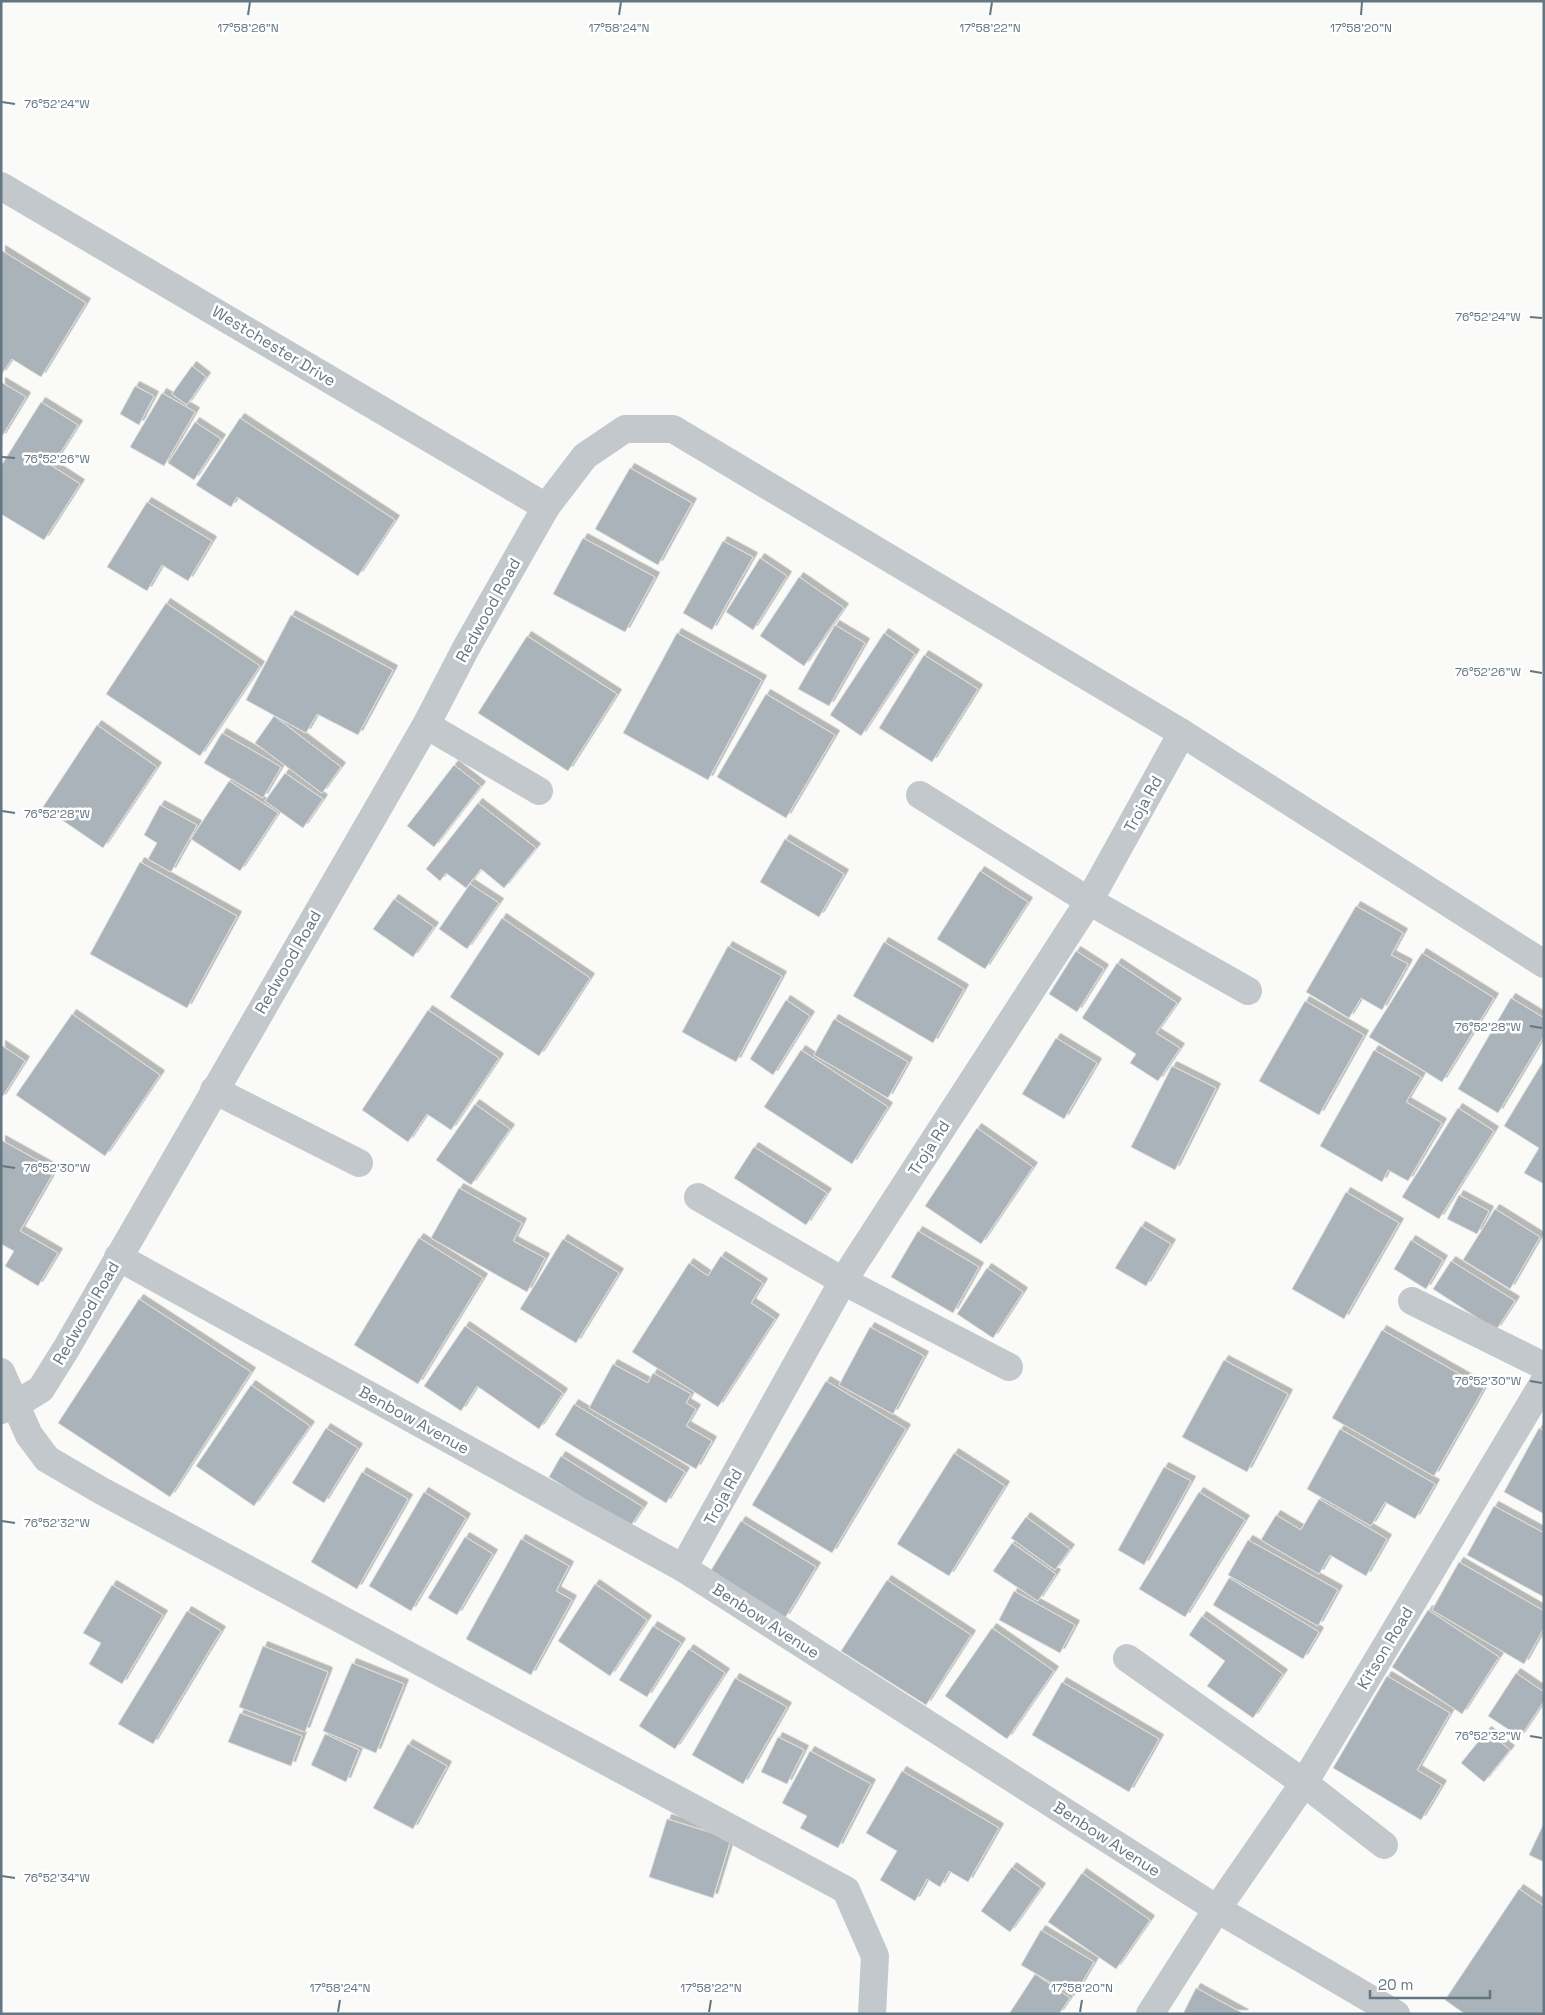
<svg xmlns="http://www.w3.org/2000/svg" width="1545" height="2015" font-family="'Space Grotesk',sans-serif">
	<style>
		.building { fill: #aab3b9; stroke: #dcdcda; filter: url(#shadow) }
		.lines { fill: none; stroke-linecap: round; stroke-linejoin: round }
		.minor { stroke: #c3c8cc; stroke-width: 28 }
		.tertiary { stroke: #c3c8cc; stroke-width: 28 }
		.ticks { fill: none; stroke: #657683; stroke-width: 2 }
		.labels { text-anchor: middle; dominant-baseline: central; stroke-width: 5; stroke-linejoin: round; paint-order: stroke }
		.street-label { font-size: 16px; fill: #657683; stroke: #fff }
		.ticks-label { font-size: 12px; text-anchor: middle; fill: #657683; stroke: #fff; stroke-width: 5; stroke-linejoin: round; paint-order: stroke }
	</style>
	<defs>
		<filter id="shadow"><feDropShadow dx="4.5" dy="-4.5" stdDeviation="0" flood-color="#0004"/></filter>
	</defs>
	<rect width="100%" height="100%" fill="#fafaf8"/>
	<!-- building -->
	<g class="building">
		<path d="M 1,250 L 86,303 L 41,377 L 12,359 L 1,375 Z"/>
		<path d="M 192,366 L 206,377 L 187,405 L 172,394 Z"/>
		<path d="M 1,382 L 26,397 L 1,438 Z"/>
		<path d="M 135,386 L 154,396 L 139,425 L 120,414 Z"/>
		<path d="M 162,393 L 195,412 L 164,466 L 130,447 Z"/>
		<path d="M 41,402 L 78,425 L 52,466 L 80,484 L 44,540 L 1,514 L 1,466 Z"/>
		<path d="M 240,418 L 395,520 L 358,576 L 237,497 L 231,507 L 196,485 Z"/>
		<path d="M 195,422 L 221,439 L 194,480 L 168,463 Z"/>
		<path d="M 630,468 L 692,503 L 658,565 L 595,529 Z"/>
		<path d="M 147,502 L 212,541 L 188,581 L 162,565 L 147,591 L 107,567 Z"/>
		<path d="M 583,538 L 655,577 L 625,632 L 553,594 Z"/>
		<path d="M 723,541 L 753,557 L 712,630 L 683,613 Z"/>
		<path d="M 760,558 L 787,576 L 753,630 L 726,612 Z"/>
		<path d="M 799,577 L 844,608 L 804,666 L 760,636 Z"/>
		<path d="M 166,603 L 260,666 L 200,756 L 106,694 Z"/>
		<path d="M 291,615 L 393,670 L 358,735 L 317,714 L 306,733 L 246,700 Z"/>
		<path d="M 835,625 L 865,643 L 829,706 L 798,689 Z"/>
		<path d="M 677,633 L 762,680 L 708,780 L 623,733 Z"/>
		<path d="M 884,633 L 915,654 L 861,736 L 830,715 Z"/>
		<path d="M 527,636 L 617,694 L 568,771 L 478,713 Z"/>
		<path d="M 924,655 L 978,689 L 932,762 L 879,728 Z"/>
		<path d="M 766,694 L 835,735 L 786,818 L 717,777 Z"/>
		<path d="M 274,716 L 341,767 L 322,793 L 255,743 Z"/>
		<path d="M 97,725 L 157,767 L 103,848 L 43,807 Z"/>
		<path d="M 222,733 L 281,767 L 263,798 L 204,763 Z"/>
		<path d="M 454,765 L 481,786 L 434,847 L 407,826 Z"/>
		<path d="M 285,773 L 323,799 L 303,828 L 265,801 Z"/>
		<path d="M 229,781 L 278,813 L 240,871 L 191,839 Z"/>
		<path d="M 478,803 L 536,848 L 504,888 L 481,869 L 466,888 L 446,873 L 440,881 L 426,869 Z"/>
		<path d="M 160,805 L 197,825 L 171,872 L 148,859 L 157,843 L 144,835 Z"/>
		<path d="M 785,839 L 844,874 L 819,917 L 760,882 Z"/>
		<path d="M 140,862 L 237,916 L 187,1008 L 90,954 Z"/>
		<path d="M 980,871 L 1028,902 L 985,969 L 937,939 Z"/>
		<path d="M 470,884 L 499,903 L 467,949 L 439,929 Z"/>
		<path d="M 394,899 L 434,927 L 413,957 L 373,929 Z"/>
		<path d="M 1356,906 L 1403,933 L 1391,955 L 1408,964 L 1382,1010 L 1361,998 L 1349,1018 L 1306,992 Z"/>
		<path d="M 502,918 L 590,978 L 539,1056 L 450,997 Z"/>
		<path d="M 884,942 L 964,989 L 933,1043 L 853,996 Z"/>
		<path d="M 728,946 L 782,976 L 736,1062 L 682,1032 Z"/>
		<path d="M 1076,951 L 1104,969 L 1077,1012 L 1049,994 Z"/>
		<path d="M 1422,953 L 1494,998 L 1442,1082 L 1369,1037 Z"/>
		<path d="M 1117,963 L 1177,1003 L 1156,1033 L 1180,1048 L 1158,1081 L 1130,1063 L 1136,1054 L 1082,1018 Z"/>
		<path d="M 1511,998 L 1544,1018 L 1544,1036 L 1498,1113 L 1458,1089 Z"/>
		<path d="M 786,1000 L 810,1016 L 773,1075 L 750,1059 Z"/>
		<path d="M 1305,1001 L 1364,1035 L 1319,1115 L 1259,1081 Z"/>
		<path d="M 428,1010 L 499,1058 L 451,1130 L 427,1114 L 408,1142 L 362,1110 Z"/>
		<path d="M 72,1014 L 160,1075 L 105,1156 L 16,1095 Z"/>
		<path d="M 834,1019 L 908,1062 L 888,1098 L 814,1055 Z"/>
		<path d="M 1056,1038 L 1097,1063 L 1064,1119 L 1022,1094 Z"/>
		<path d="M 1,1045 L 25,1061 L 1,1099 Z"/>
		<path d="M 801,1050 L 888,1107 L 852,1164 L 764,1107 Z"/>
		<path d="M 1374,1050 L 1421,1077 L 1406,1102 L 1442,1123 L 1408,1181 L 1388,1170 L 1382,1182 L 1320,1146 Z"/>
		<path d="M 1544,1060 L 1544,1184 L 1524,1173 L 1539,1148 L 1504,1126 Z"/>
		<path d="M 1172,1066 L 1216,1088 L 1175,1170 L 1131,1147 Z"/>
		<path d="M 475,1104 L 510,1129 L 471,1185 L 436,1160 Z"/>
		<path d="M 1458,1108 L 1494,1131 L 1439,1219 L 1402,1197 Z"/>
		<path d="M 977,1128 L 1033,1167 L 981,1244 L 925,1206 Z"/>
		<path d="M 1,1140 L 55,1170 L 20,1231 L 58,1253 L 38,1286 L 5,1266 L 14,1251 L 1,1244 Z"/>
		<path d="M 754,1147 L 827,1193 L 806,1225 L 734,1178 Z"/>
		<path d="M 459,1188 L 522,1223 L 513,1241 L 545,1258 L 527,1292 L 431,1238 Z"/>
		<path d="M 1346,1192 L 1399,1223 L 1344,1319 L 1292,1289 Z"/>
		<path d="M 1459,1195 L 1489,1211 L 1477,1234 L 1447,1219 Z"/>
		<path d="M 1495,1209 L 1540,1237 L 1510,1289 L 1463,1260 Z"/>
		<path d="M 1141,1226 L 1171,1244 L 1146,1286 L 1115,1268 Z"/>
		<path d="M 918,1231 L 979,1267 L 953,1313 L 891,1277 Z"/>
		<path d="M 419,1238 L 483,1278 L 418,1384 L 354,1345 Z"/>
		<path d="M 563,1239 L 619,1273 L 576,1343 L 520,1309 Z"/>
		<path d="M 1411,1240 L 1443,1260 L 1426,1289 L 1394,1269 Z"/>
		<path d="M 721,1256 L 763,1283 L 751,1303 L 775,1319 L 718,1407 L 632,1352 L 689,1263 L 708,1276 Z"/>
		<path d="M 1451,1261 L 1515,1301 L 1496,1330 L 1433,1289 Z"/>
		<path d="M 987,1268 L 1023,1292 L 993,1338 L 957,1314 Z"/>
		<path d="M 139,1299 L 251,1372 L 170,1497 L 58,1423 Z"/>
		<path d="M 465,1326 L 563,1393 L 539,1429 L 477,1386 L 461,1411 L 424,1386 Z"/>
		<path d="M 870,1327 L 924,1356 L 893,1414 L 839,1385 Z"/>
		<path d="M 1382,1330 L 1484,1388 L 1434,1476 L 1332,1418 Z"/>
		<path d="M 1224,1360 L 1288,1394 L 1247,1472 L 1182,1437 Z"/>
		<path d="M 613,1364 L 648,1383 L 653,1373 L 691,1394 L 686,1403 L 696,1409 L 686,1426 L 712,1441 L 696,1469 L 589,1408 Z"/>
		<path d="M 826,1381 L 906,1429 L 832,1553 L 752,1505 Z"/>
		<path d="M 251,1385 L 310,1426 L 254,1506 L 196,1466 Z"/>
		<path d="M 574,1404 L 685,1472 L 666,1503 L 555,1435 Z"/>
		<path d="M 326,1428 L 358,1448 L 324,1503 L 292,1483 Z"/>
		<path d="M 1539,1428 L 1544,1431 L 1544,1514 L 1504,1492 Z"/>
		<path d="M 1340,1429 L 1435,1484 L 1415,1519 L 1385,1502 L 1371,1526 L 1307,1489 Z"/>
		<path d="M 954,1453 L 1005,1486 L 949,1576 L 897,1544 Z"/>
		<path d="M 561,1456 L 643,1507 L 630,1527 L 549,1477 Z"/>
		<path d="M 1164,1467 L 1191,1481 L 1144,1565 L 1118,1550 Z"/>
		<path d="M 362,1472 L 408,1499 L 357,1589 L 311,1562 Z"/>
		<path d="M 424,1492 L 466,1518 L 411,1611 L 369,1586 Z"/>
		<path d="M 1199,1492 L 1245,1520 L 1185,1617 L 1139,1589 Z"/>
		<path d="M 1319,1499 L 1387,1539 L 1366,1576 L 1330,1555 L 1319,1574 L 1261,1540 L 1276,1515 L 1301,1530 Z"/>
		<path d="M 1494,1506 L 1544,1533 L 1544,1597 L 1467,1555 Z"/>
		<path d="M 1026,1517 L 1070,1549 L 1055,1570 L 1011,1538 Z"/>
		<path d="M 741,1521 L 816,1567 L 785,1618 L 710,1572 Z"/>
		<path d="M 465,1537 L 493,1554 L 457,1615 L 428,1598 Z"/>
		<path d="M 521,1539 L 569,1566 L 556,1591 L 572,1600 L 531,1675 L 466,1639 Z"/>
		<path d="M 1248,1540 L 1338,1590 L 1318,1626 L 1228,1575 Z"/>
		<path d="M 1012,1543 L 1056,1574 L 1038,1601 L 993,1571 Z"/>
		<path d="M 1459,1562 L 1544,1611 L 1544,1628 L 1524,1664 L 1432,1610 Z"/>
		<path d="M 1229,1578 L 1319,1632 L 1303,1659 L 1213,1605 Z"/>
		<path d="M 887,1580 L 971,1635 L 926,1705 L 841,1651 Z"/>
		<path d="M 595,1584 L 647,1620 L 610,1676 L 558,1641 Z"/>
		<path d="M 112,1585 L 163,1615 L 122,1684 L 89,1664 L 101,1643 L 83,1633 Z"/>
		<path d="M 1014,1591 L 1075,1625 L 1060,1653 L 999,1620 Z"/>
		<path d="M 1428,1610 L 1499,1657 L 1462,1714 L 1392,1667 Z"/>
		<path d="M 187,1611 L 221,1631 L 153,1744 L 118,1724 Z"/>
		<path d="M 1202,1616 L 1283,1674 L 1253,1718 L 1207,1686 L 1225,1661 L 1189,1635 Z"/>
		<path d="M 653,1626 L 681,1643 L 647,1697 L 619,1680 Z"/>
		<path d="M 992,1628 L 1054,1671 L 1007,1739 L 945,1696 Z"/>
		<path d="M 263,1646 L 328,1672 L 305,1732 L 239,1707 Z"/>
		<path d="M 689,1649 L 725,1673 L 675,1749 L 639,1726 Z"/>
		<path d="M 352,1663 L 404,1684 L 376,1753 L 323,1731 Z"/>
		<path d="M 1516,1673 L 1544,1692 L 1544,1701 L 1520,1737 L 1488,1716 Z"/>
		<path d="M 1387,1676 L 1450,1713 L 1417,1770 L 1442,1785 L 1421,1820 L 1333,1768 Z"/>
		<path d="M 735,1678 L 787,1707 L 743,1784 L 692,1755 Z"/>
		<path d="M 1062,1682 L 1159,1739 L 1129,1792 L 1032,1735 Z"/>
		<path d="M 240,1713 L 302,1736 L 291,1766 L 228,1742 Z"/>
		<path d="M 1487,1731 L 1510,1750 L 1484,1782 L 1461,1763 Z"/>
		<path d="M 325,1734 L 359,1750 L 346,1782 L 311,1765 Z"/>
		<path d="M 778,1737 L 804,1750 L 787,1784 L 761,1772 Z"/>
		<path d="M 408,1744 L 447,1766 L 413,1829 L 373,1808 Z"/>
		<path d="M 810,1751 L 871,1784 L 838,1848 L 800,1828 L 807,1816 L 782,1803 Z"/>
		<path d="M 902,1771 L 999,1828 L 968,1882 L 949,1871 L 940,1887 L 927,1879 L 915,1901 L 880,1880 L 897,1851 L 866,1833 Z"/>
		<path d="M 667,1819 L 731,1839 L 713,1898 L 649,1877 Z"/>
		<path d="M 1544,1823 L 1544,1862 L 1529,1855 Z"/>
		<path d="M 1012,1867 L 1041,1888 L 1010,1932 L 981,1911 Z"/>
		<path d="M 1082,1873 L 1150,1920 L 1116,1969 L 1048,1922 Z"/>
		<path d="M 1519,1889 L 1544,1906 L 1544,2014 L 1465,2014 L 1445,2000 Z"/>
		<path d="M 1041,1930 L 1094,1962 L 1074,1996 L 1021,1965 Z"/>
		<path d="M 1035,1974 L 1070,1998 L 1059,2014 L 1009,2014 Z"/>
		<path d="M 1196,1988 L 1244,2014 L 1183,2014 Z"/>
	</g>
	<g class="lines">
		<!-- minor -->
		<g class="minor">
			<path d="M 1,186 L 546,507"/>
			<path d="M 426,725 L 539,791"/>
			<path d="M 920,795 L 1089,901 L 1248,991"/>
			<path d="M 214,1090 L 359,1163"/>
			<path d="M 698,1197 L 843,1281 L 1009,1367"/>
			<path d="M 118,1257 L 683,1568 L 1217,1909 L 1396,2014"/>
			<path d="M 1412,1301 L 1544,1366"/>
			<path d="M 1,1410 L 15,1405 L 41,1389 L 66,1349 L 426,725 L 466,648 L 546,507 L 585,456 L 625,429 L 673,429 L 1182,733 L 1544,964"/>
			<path d="M 683,1568 L 843,1281 L 1089,901 L 1182,733"/>
			<path d="M 1127,1658 L 1304,1783 L 1384,1845"/>
			<path d="M 1150,2014 L 1217,1909 L 1304,1783 L 1544,1382"/>
		</g>
		<!-- tertiary -->
		<path class="tertiary" d="M 1,1372 L 29,1435 L 47,1459 L 100,1490 L 846,1890 L 875,1956 L 872,2014"/>
	</g>
	<!-- ticks -->
	<path class="ticks" d="M 248,15 L 250,2M 619,15 L 621,2M 990,15 L 992,2M 1361,15 L 1362,2M 2,102 L 15,104M 1530,317 L 1542,318M 2,457 L 15,458M 1530,671 L 1542,673M 2,811 L 15,813M 1530,1026 L 1542,1028M 2,1166 L 15,1168M 1530,1381 L 1542,1383M 2,1521 L 15,1523M 1530,1736 L 1542,1738M 2,1876 L 15,1878M 338,2012 L 340,2000M 709,2012 L 711,2000M 1080,2012 L 1082,2000"/>
	<g class="labels">
		<!-- street labels -->
		<g class="street-label">
			<text transform="translate(274 346) rotate(31)">Westchester Drive</text>
			<text transform="translate(488 610) rotate(-61)">Redwood Road</text>
			<text transform="translate(1143 804) rotate(-61)">Troja Rd</text>
			<text transform="translate(288 962) rotate(-60)">Redwood Road</text>
			<text transform="translate(929 1148) rotate(-57)">Troja Rd</text>
			<text transform="translate(86 1313) rotate(-60)">Redwood Road</text>
			<text transform="translate(414 1420) rotate(29)">Benbow Avenue</text>
			<text transform="translate(723 1497) rotate(-61)">Troja Rd</text>
			<text transform="translate(766 1621) rotate(33)">Benbow Avenue</text>
			<text transform="translate(1385 1648) rotate(-59)">Kitson Road</text>
			<text transform="translate(1107 1839) rotate(33)">Benbow Avenue</text>
		</g>
	</g>
	<g class="ticks-label">
		<text x="248" y="32">17°58'26"N</text>
		<text x="619" y="32">17°58'24"N</text>
		<text x="990" y="32">17°58'22"N</text>
		<text x="1361" y="32">17°58'20"N</text>
		<text x="57" y="108">76°52'24"W</text>
		<text x="1488" y="321">76°52'24"W</text>
		<text x="57" y="463">76°52'26"W</text>
		<text x="1488" y="676">76°52'26"W</text>
		<text x="57" y="818">76°52'28"W</text>
		<text x="1488" y="1031">76°52'28"W</text>
		<text x="57" y="1172">76°52'30"W</text>
		<text x="1488" y="1385">76°52'30"W</text>
		<text x="57" y="1527">76°52'32"W</text>
		<text x="1488" y="1740">76°52'32"W</text>
		<text x="57" y="1882">76°52'34"W</text>
		<text x="340" y="1992">17°58'24"N</text>
		<text x="711" y="1992">17°58'22"N</text>
		<text x="1082" y="1992">17°58'20"N</text>
	</g>
	<!-- border -->
	<rect width="1545" height="2015" fill="none" stroke="#657683" stroke-width="5"/>
	<!-- scale -->
	<path d="M1370 1990v8h120v-8" fill="none" stroke="#657683" stroke-width="2.5"/>
	<text x="1378" y="1990" font-size="15" fill="#657683" stroke="#ffffff" stroke-width="4" paint-order="stroke">20 m</text>
</svg>
